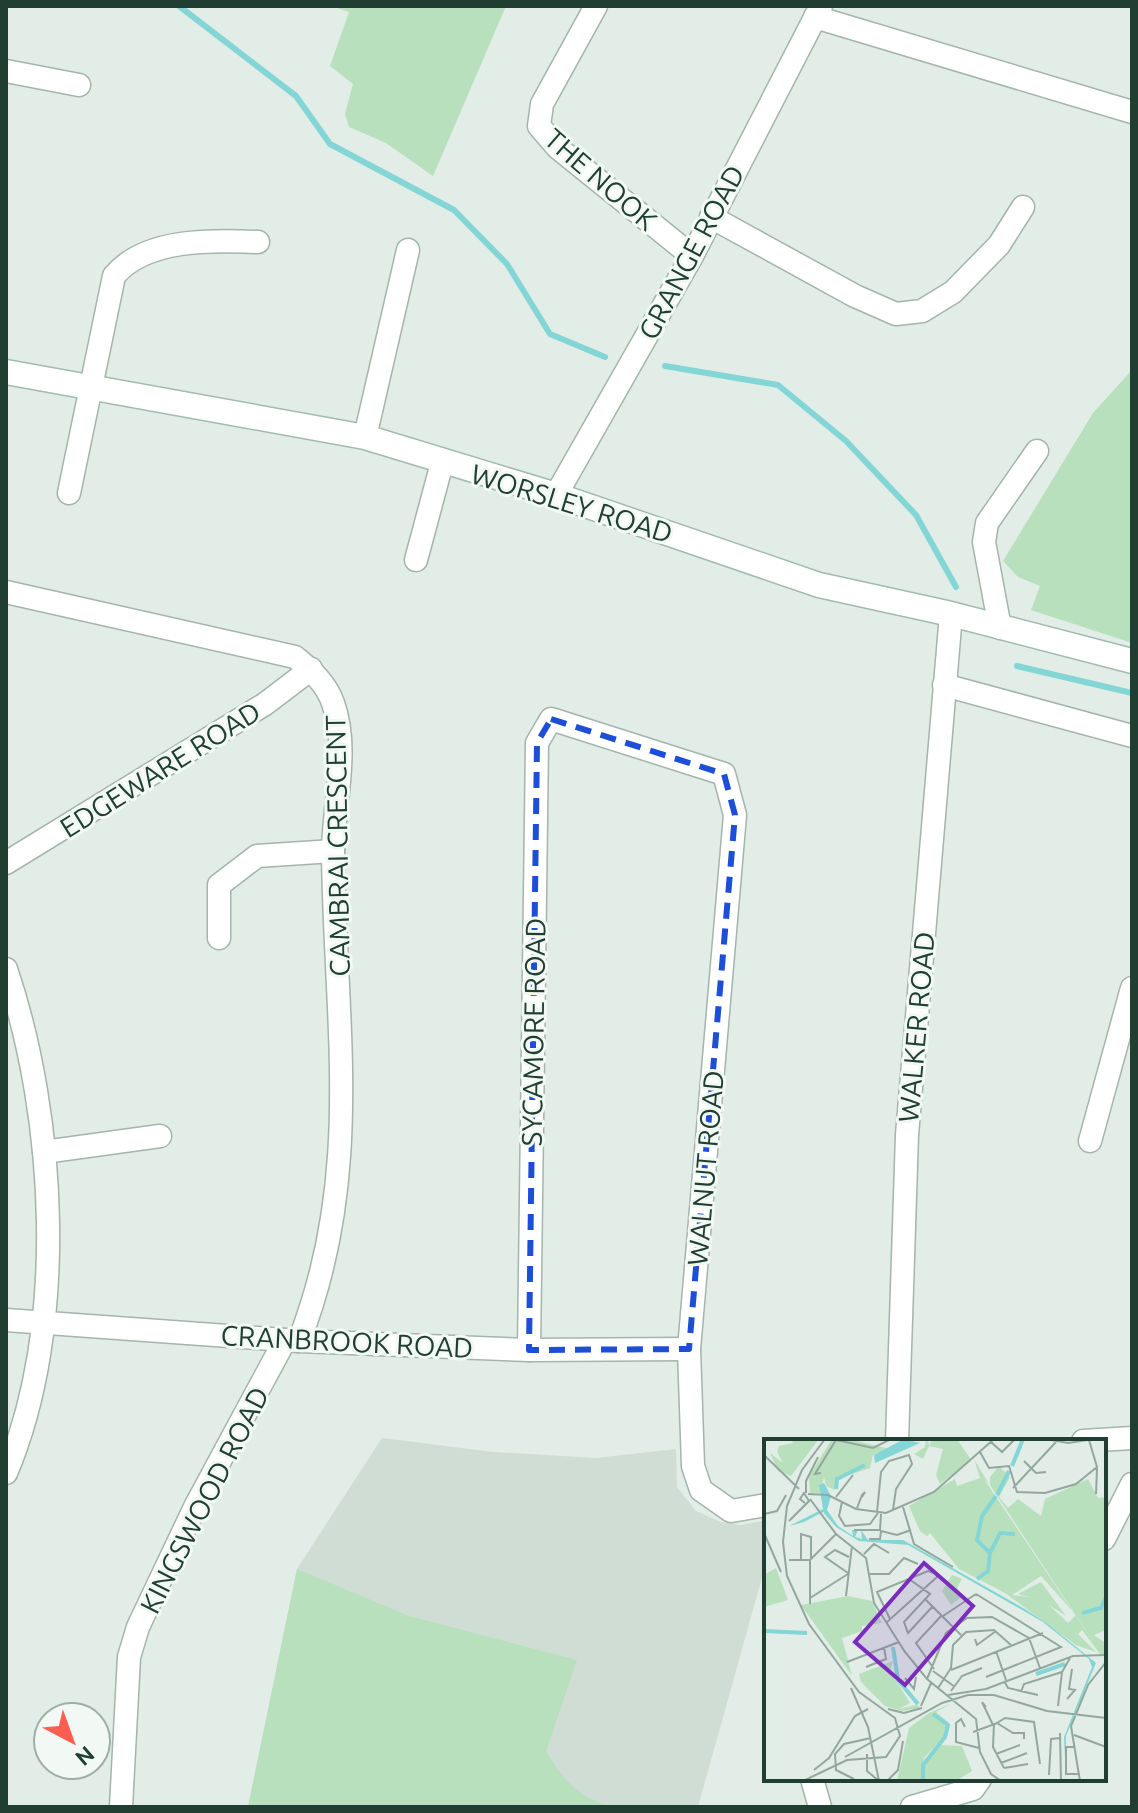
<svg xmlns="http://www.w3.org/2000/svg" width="1138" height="1813" font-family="Ubuntu,sans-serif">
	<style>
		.built { fill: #cfddd4 }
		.green { fill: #b8e0bc }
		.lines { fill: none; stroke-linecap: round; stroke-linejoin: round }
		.stream { stroke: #84d6d6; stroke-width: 6 }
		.street-casing { stroke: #a3b5ac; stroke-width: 25 }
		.secondary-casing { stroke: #a1bcaf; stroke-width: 27 }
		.street { stroke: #fff; stroke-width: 22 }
		.secondary { stroke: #fff; stroke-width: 24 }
		.marked { fill: none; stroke: #1d4ed8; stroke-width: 6; stroke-dasharray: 16 10; stroke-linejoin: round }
		.labels { text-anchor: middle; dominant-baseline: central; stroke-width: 6; stroke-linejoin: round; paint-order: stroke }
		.street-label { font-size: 28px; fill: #203f32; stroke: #f2f9f4 }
		.inset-river { fill: none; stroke: #84d6d6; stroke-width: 4 }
		.inset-road { fill: none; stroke: #94a79e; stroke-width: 2 }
		.view { fill: #7b2cbf; fill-opacity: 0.15; stroke: #7b2cbf; stroke-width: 4 }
		.inset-edge { fill: none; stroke: #203f32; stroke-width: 4 }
	</style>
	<rect width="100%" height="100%" fill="#e1ede6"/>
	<!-- built -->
	<path class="built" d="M 382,1438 L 493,1452 L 596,1458 L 676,1449 L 677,1487 L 696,1511 L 721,1522 L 741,1525 L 766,1520 L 766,1563 L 698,1807 L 248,1807 L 297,1569 Z"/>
	<!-- green -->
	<g class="green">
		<path d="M 331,6 L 506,6 L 433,176 L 386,143 L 349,127 L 345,114 L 353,84 L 330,66 L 349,12 Z"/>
		<path d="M 1132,370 L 1132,643 L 1031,610 L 1040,586 L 1018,577 L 1003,561 L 1093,413 Z"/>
		<path d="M 297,1569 L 409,1616 L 577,1660 L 546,1751 C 563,1780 577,1795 609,1807 L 248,1807 Z"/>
	</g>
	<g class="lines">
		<!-- stream -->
		<g class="stream">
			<path d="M 179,6 L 296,96 L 330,144 L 454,210 L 507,264 L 550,334 L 605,357"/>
			<path d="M 665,366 L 778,385 L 846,441 L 916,515 L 956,587"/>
			<path d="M 1017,666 L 1132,693"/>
		</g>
		<defs>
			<g id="street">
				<path d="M 596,6 L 542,104 L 539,126 L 558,148 L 692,256"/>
				<path d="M 815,17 L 1132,112"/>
				<path d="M 6,71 L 79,85"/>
				<path d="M 711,217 L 855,296 L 896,314 L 922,311 L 953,292 L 999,245 L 1023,207"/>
				<path d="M 365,437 L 408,250"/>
				<path d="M 69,493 L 114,276 C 145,238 213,240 258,242"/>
				<path d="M 556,495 L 692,256 L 821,6"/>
				<path d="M 416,560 L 442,463"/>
				<path d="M 6,592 L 295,657 C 310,669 326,683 333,703 C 350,751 333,804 333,854 C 335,1025 364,1175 299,1341"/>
				<path d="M 1000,628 L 984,542 L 987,523 L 1037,451"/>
				<path d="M 944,685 L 1132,736"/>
				<path d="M 6,863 L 265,704 L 311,669"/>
				<path d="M 219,938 L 219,885 L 257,856 L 333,851"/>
				<path d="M 6,969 C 56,1117 68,1327 6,1473"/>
				<path d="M 1090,1141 L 1132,988"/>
				<path d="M 44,1152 L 160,1136"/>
				<path d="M 6,1320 L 299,1341 L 529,1350 L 689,1349"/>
				<path d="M 529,1350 L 537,743 L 551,719 L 724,774 L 735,815 L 689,1349 L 693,1466 L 701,1490 L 731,1511 L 766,1505"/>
				<path d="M 897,1441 L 907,1135 L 951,614"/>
				<path d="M 1083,1441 L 1132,1438"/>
				<path d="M 1104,1539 L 1132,1484"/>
				<path d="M 812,1779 L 820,1807"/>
				<path d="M 121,1807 L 129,1657 L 138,1627 L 195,1507 L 285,1340"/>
				<path d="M 912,1807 L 973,1789 L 980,1779"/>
			</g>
			<path id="secondary" d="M 6,372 L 365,437 L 556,495 L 819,585 L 951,614 L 1132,661"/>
		</defs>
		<!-- street casing -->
		<use href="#street" class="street-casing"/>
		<!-- secondary casing -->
		<use href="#secondary" class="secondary-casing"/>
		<!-- street -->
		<use href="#street" class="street"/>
		<!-- secondary -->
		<use href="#secondary" class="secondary"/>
	</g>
	<!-- marked area -->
	<path class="marked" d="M 551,719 L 724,774 L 735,815 L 689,1349 L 529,1350 L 537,743 Z"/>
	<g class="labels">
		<!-- street labels -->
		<g class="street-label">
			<text transform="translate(601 179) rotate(41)">THE NOOK</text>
			<text transform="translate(691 252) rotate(-62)">GRANGE ROAD</text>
			<text transform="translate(572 503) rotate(17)">WORSLEY ROAD</text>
			<text transform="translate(160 769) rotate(-32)">EDGEWARE ROAD</text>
			<text transform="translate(337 846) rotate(-91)">CAMBRAI CRESCENT</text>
			<text transform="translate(916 1027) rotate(-85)">WALKER ROAD</text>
			<text transform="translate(533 1032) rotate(-89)">SYCAMORE ROAD</text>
			<text transform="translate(705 1168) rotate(-85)">WALNUT ROAD</text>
			<text transform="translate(347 1341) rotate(3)">CRANBROOK ROAD</text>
			<text transform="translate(204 1500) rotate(-63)">KINGSWOOD ROAD</text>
		</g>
	</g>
	<!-- overview -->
	<g transform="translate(764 1439)">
		<rect width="342" height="342" fill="#e1ede6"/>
		<path d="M 27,0 L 55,0 L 27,37 L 14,32 L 6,14 L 19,24 L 13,13 L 15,7 L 29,4 ZM 68,0 L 85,0 L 126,10 L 109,16 L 106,29 L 73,40 L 71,51 L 62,47 L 60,38 L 56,54 L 46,54 L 45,37 ZM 162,0 L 166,6 L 168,0 L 193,0 L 207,21 L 176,45 L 172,36 L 179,10 L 165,7 L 159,20 L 150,15 L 161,8 ZM 210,20 L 225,45 L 220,40 L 336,213 L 226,46 L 226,38 L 235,27 L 246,38 L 235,58 L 244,69 L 254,60 L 277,77 L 281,60 L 324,40 L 334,59 L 342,58 L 342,191 L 330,196 L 340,203 L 342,215 L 336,215 L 318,191 L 314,195 L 332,213 L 312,206 L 241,154 L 195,130 L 166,94 L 163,97 L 156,92 L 145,67 L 191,40 L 193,47 L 216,39 ZM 277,137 L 312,176 L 304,184 L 285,166 L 302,177 L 277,143 L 254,155 L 265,158 L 248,156 ZM 12,129 L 24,161 L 0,168 L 0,136 ZM 188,136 L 198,140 L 193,149 L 199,157 L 187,166 L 178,152 ZM 84,157 L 108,162 L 118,184 L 98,187 L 98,192 L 78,199 L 88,237 L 37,166 ZM 129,222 L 126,232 L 146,264 L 135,270 L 152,266 L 148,259 L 156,269 L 138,272 L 121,267 L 97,243 L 95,235 ZM 189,264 L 172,273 L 184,283 L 181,296 L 160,319 L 157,342 L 133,342 L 145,289 L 165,274 ZM 174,306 L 198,307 L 208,332 L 192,342 L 160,342 L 160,327 Z" fill="#b8e0bc" fill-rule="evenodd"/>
		<path d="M 140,0 L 156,4 L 111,24 L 110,16 ZM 60,44 L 67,57 L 63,71 L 74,87 L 89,97 L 88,91 L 94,91 L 91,98 L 98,100 L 97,91 L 104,101 L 139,101 L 261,170 L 284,185 L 332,224 L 302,297 L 302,342 L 300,298 L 328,228 L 325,220 L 279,183 L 144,106 L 95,102 L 72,88 L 59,73 L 40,83 L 25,87 L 59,70 L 55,46 Z" fill="#84d6d6"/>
		<path class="inset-river" d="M 248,27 L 259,0M 72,50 L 73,40 L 101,26M 233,56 L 245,32M 226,114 L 236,94 L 251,95M 213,140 L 224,132 L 226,114 L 213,101 L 218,77 L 232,57M 318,174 L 337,169 L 342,158M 0,192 L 43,194M 129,208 L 134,241 L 154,265M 272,235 L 301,225M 159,342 L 159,326 L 181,298 L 184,286 L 169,275"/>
		<path class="inset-road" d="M 282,0 L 304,4 L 330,0M 227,3 L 238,13 L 251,0M 216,13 L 225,29 L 245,27 L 253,53 L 281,54 L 312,45 L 333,28 L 325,1M 0,16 L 35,50M 260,22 L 272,34 L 282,33M 57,34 L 51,35 L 72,1 L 109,9 L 127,0M 249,49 L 292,3M 42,54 L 42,42 L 54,18M 44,55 L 64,56 L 92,70 L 122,74 L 170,53 L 230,0M 332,55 L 333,29M 72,58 L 89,36M 46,60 L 72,95 L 102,119 L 110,164 L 141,213 L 163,240 L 212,280 L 216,313 L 227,335 L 237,342M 78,63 L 75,77 L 81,87 L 106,85 L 114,74M 139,68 L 150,105 L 189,128M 93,69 L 98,56 L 101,53 L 98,58M 113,73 L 117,33 L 125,22 L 145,16 L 148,25 L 132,50 L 129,71M 0,75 L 13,72 L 22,56M 25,82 L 45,62 L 40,54 L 36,60 L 41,64M 90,91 L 116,91 L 117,75M 0,94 L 17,133M 105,100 L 116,100 L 117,92 L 133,96 L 147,91M 100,115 L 110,105 L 125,114M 25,121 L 46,121 L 72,95M 37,121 L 37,95 L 47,98 L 47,119M 84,134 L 61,118 L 71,111 L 85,118M 106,135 L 125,135 L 140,119 L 154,125M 145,140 L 166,155 L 140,183 L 144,194 L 169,167M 212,155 L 297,208 L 222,238M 82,157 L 88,107M 46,159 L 84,135M 162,161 L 197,196M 46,165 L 46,121M 179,177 L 212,155M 123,183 L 173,138 L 173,135 L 164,132 L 113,153 L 126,180M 265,199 L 276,229M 211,200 L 213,206 L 232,192M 232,212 L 242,241M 83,223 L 135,203M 102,228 L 122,220 L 120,208M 170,230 L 152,204 L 178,176M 187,231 L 279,194M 169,232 L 191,248M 141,239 L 150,250 L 152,238M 163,240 L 182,194 L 203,179 L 228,178 L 265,199M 240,242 L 244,249 L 274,256M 87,249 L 104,288 L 115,342M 174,249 L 187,229 L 189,206 L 202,193 L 230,191 L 247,206M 187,252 L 198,237 L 218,229M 257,253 L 260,245 L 298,233M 184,256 L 222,250 L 309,217 L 342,216M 303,260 L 311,251 L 305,250 L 308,230M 157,267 L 167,244M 294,267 L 298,233 L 306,219M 222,268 L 218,263 L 229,286M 124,270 L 140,274 L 158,269M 233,284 L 241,279 L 270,283 L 276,325M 230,285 L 229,308 L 240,329M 201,288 L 197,280 L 192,284 L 192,303 L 215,309M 209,293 L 233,284 L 249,294 L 260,294 L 260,300M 296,294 L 297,342M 310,296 L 342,308M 311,308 L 302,308 L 302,335 L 315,335M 103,315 L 103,332 L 115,342M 232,315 L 256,306M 81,318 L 178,264 L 204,256 L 230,256 L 283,272 L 342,279M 237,324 L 263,314M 240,329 L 264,325M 50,331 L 65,319 L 91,277 L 104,270M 285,336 L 287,300 L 296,299M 90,340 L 72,331 L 71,315 L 80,305 L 107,299M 48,341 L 98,342M 39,342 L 83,321 L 122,318 L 136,297 L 131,279 L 95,253 L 45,185 L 23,137 L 19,103 L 23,67 L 38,31 L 61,0M 123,342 L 134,331 L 139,302M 316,342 L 307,287 L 324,246 L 342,223"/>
		<path class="view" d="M 160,124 L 209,167 L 141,246 L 91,203 Z"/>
		<rect width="342" height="342" class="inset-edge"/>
	</g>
	<!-- border -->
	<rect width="1138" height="1813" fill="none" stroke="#203f32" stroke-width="16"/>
	<!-- north arrow -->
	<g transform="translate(72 1741) rotate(139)"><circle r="38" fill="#f2f9f4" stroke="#9eafa6" stroke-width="2"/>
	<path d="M0-6L14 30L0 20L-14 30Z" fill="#fd5e4f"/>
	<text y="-12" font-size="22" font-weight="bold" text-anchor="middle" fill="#203f32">N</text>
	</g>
</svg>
